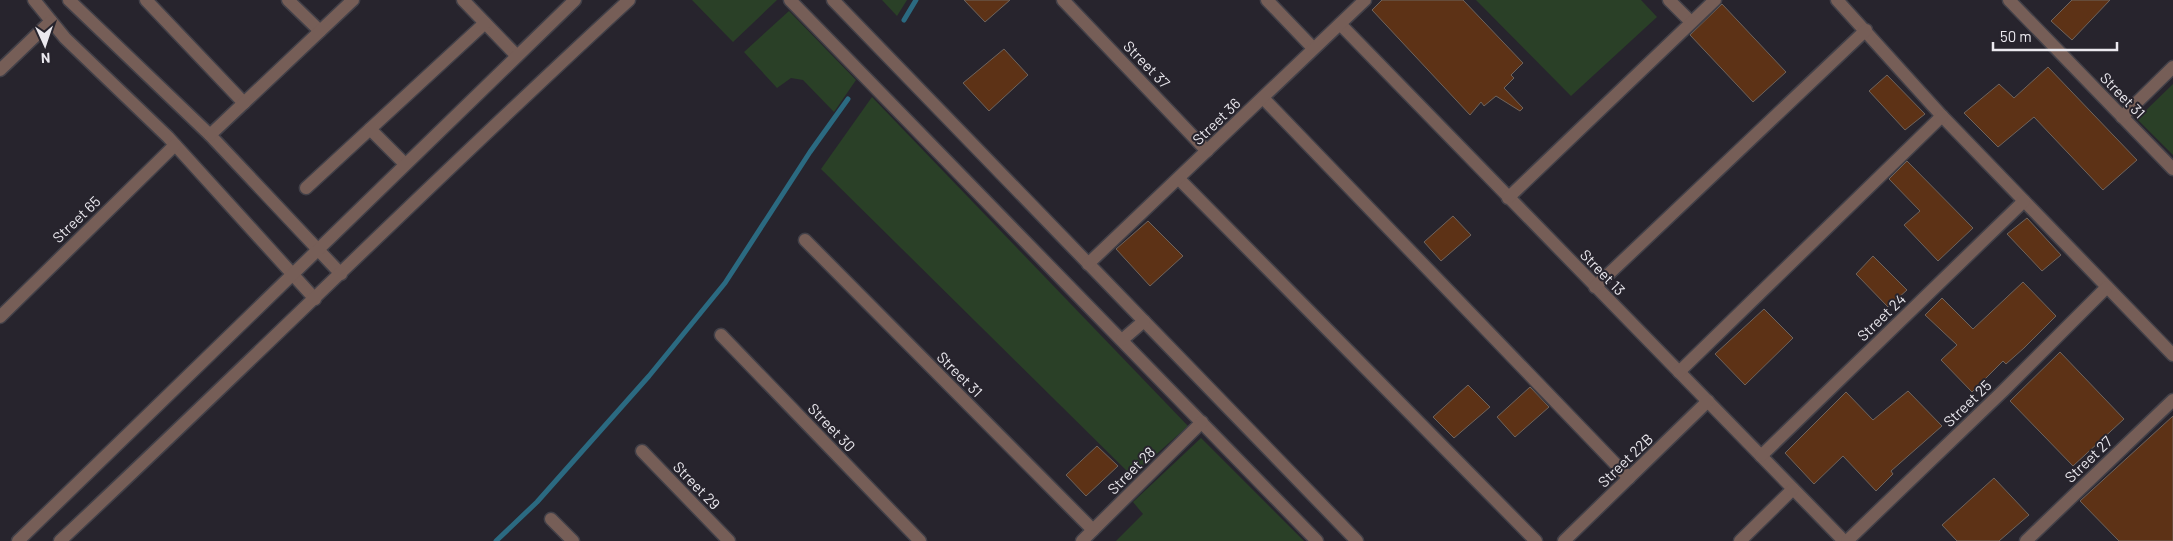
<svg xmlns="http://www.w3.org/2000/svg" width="2173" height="541" font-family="Barlow,sans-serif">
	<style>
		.green { fill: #2a4027 }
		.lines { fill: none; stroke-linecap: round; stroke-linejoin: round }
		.stream { stroke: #2b6a81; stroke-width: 5 }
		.building { fill: #5d3216; stroke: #6f645d }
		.minor-casing { stroke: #424048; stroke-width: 15 }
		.minor { stroke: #765e57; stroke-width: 12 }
		.labels { text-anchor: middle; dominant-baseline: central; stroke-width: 4; stroke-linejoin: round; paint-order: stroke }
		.street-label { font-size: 15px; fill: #ebe9ef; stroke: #27242d }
	</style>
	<rect width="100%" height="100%" fill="#27242d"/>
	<!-- green -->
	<g class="green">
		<path d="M 692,0 L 777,0 L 733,42 Z"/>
		<path d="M 882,0 L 907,0 L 897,16 Z"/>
		<path d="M 1476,0 L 1641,0 L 1657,17 L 1571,96 Z"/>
		<path d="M 789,11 L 856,80 L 834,112 L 803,80 L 791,78 L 777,88 L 744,52 Z"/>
		<path d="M 2173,84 L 2173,155 L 2137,119 Z"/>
		<path d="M 872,97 L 1188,426 L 1132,476 L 821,169 Z"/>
		<path d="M 1201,438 L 1304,541 L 1116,541 L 1143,514 L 1133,502 Z"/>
	</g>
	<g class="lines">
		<!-- stream -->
		<g class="stream">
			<path d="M 904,20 L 916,0"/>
			<path d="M 496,541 L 537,502 L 649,376 L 725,283 L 810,152 L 848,99"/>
		</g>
	</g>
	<!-- building -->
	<g class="building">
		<path d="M 964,0 L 1010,0 L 985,22 Z"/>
		<path d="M 1382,0 L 1463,0 L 1523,63 L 1511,75 L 1514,78 L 1504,88 L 1523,108 L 1520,111 L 1496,96 L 1484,106 L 1481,102 L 1470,115 L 1372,10 Z"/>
		<path d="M 2072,0 L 2110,0 L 2072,40 L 2051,21 Z"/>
		<path d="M 1722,4 L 1786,72 L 1753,102 L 1690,35 Z"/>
		<path d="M 1004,49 L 1028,75 L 989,111 L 963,83 Z"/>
		<path d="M 2048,67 L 2137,160 L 2103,190 L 2034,117 L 1998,147 L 1964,113 L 1999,84 L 2014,98 Z"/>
		<path d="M 1887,75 L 1925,114 L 1905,130 L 1869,91 Z"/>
		<path d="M 1907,161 L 1973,228 L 1938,261 L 1904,225 L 1920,211 L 1889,179 Z"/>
		<path d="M 1453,216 L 1471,235 L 1441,261 L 1424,242 Z"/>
		<path d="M 2027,218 L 2061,255 L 2042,271 L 2007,234 Z"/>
		<path d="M 1148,221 L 1183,256 L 1150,286 L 1116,249 Z"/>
		<path d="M 1873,256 L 1907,290 L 1888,307 L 1856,274 Z"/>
		<path d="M 2023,282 L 2056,316 L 2024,348 L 2006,364 L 2003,361 L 1972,392 L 1941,360 L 1957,345 L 1925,315 L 1942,298 L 1973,329 Z"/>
		<path d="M 1764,309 L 1793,338 L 1745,385 L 1715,354 Z"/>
		<path d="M 2060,352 L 2124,419 L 2073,466 L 2010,401 Z"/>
		<path d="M 1468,385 L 1490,407 L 1454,438 L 1433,417 Z"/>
		<path d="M 1530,387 L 1549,407 L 1515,437 L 1497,417 Z"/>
		<path d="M 1908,391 L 1942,426 L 1891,471 L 1893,474 L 1876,491 L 1843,456 L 1814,484 L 1785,453 L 1846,392 L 1873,420 Z"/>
		<path d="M 2173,416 L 2173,541 L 2119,541 L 2080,501 Z"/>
		<path d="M 1097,446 L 1118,466 L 1086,496 L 1066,475 Z"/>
		<path d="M 1994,478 L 2029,515 L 1999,541 L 1957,541 L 1942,525 Z"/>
	</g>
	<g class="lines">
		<defs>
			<g id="minor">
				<path d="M 34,0 L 65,38 L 168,137 L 315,299"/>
				<path d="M 69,0 L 210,135 L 341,274"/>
				<path d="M 146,0 L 244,103"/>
				<path d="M 288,0 L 320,31"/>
				<path d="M 463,0 L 517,56"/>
				<path d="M 790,0 L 1317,541"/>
				<path d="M 833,0 L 1357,541"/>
				<path d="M 1063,0 L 1207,151"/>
				<path d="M 1267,0 L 1313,48"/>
				<path d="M 1669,0 L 1691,22"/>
				<path d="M 1837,0 L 1942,116 L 2173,355"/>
				<path d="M 2009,0 L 2173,169"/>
				<path d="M 1340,24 L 1844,541"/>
				<path d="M 0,70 L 51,21"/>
				<path d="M 1263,98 L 1629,478"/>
				<path d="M 2122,117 L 2173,67"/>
				<path d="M 370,129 L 405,164"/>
				<path d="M 210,135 L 353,0"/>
				<path d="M 1179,179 L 1536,541"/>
				<path d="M 306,188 L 485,23"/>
				<path d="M 1508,198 L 1715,0"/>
				<path d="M 805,240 L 1093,530"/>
				<path d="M 1088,264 L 1365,0"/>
				<path d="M 1595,287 L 1866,30"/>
				<path d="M 0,317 L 175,145"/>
				<path d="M 721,335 L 920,541"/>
				<path d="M 1122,340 L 1144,321"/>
				<path d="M 1679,372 L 1942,116"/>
				<path d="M 642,451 L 729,541"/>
				<path d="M 1761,456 L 2024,201"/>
				<path d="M 551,519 L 573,541"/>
				<path d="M 18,541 L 575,0"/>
				<path d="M 60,541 C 251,362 436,177 629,0"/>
				<path d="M 1082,541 L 1202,422"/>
				<path d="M 1564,541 L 1708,401"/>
				<path d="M 1740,541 L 1793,489"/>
				<path d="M 1847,541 L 2003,391 L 2107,287"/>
				<path d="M 2026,541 L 2173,400"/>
			</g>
		</defs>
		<!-- minor casing -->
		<use href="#minor" class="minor-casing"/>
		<!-- minor -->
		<use href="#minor" class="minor"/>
	</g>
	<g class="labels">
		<!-- street labels -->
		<g class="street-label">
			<text transform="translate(1147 64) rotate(46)">Street 37</text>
			<text transform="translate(2123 95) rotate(46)">Street 31</text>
			<text transform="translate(1216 121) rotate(-44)">Street 36</text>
			<text transform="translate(76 219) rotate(-44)">Street 65</text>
			<text transform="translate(1603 272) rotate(46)">Street 13</text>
			<text transform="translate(1881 317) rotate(-44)">Street 24</text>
			<text transform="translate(960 374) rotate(45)">Street 31</text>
			<text transform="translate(1967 403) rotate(-44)">Street 25</text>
			<text transform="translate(832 427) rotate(46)">Street 30</text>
			<text transform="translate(2088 459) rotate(-44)">Street 27</text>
			<text transform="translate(1625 460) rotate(-44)">Street 22B</text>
			<text transform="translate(1131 470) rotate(-45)">Street 28</text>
			<text transform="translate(697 485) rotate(46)">Street 29</text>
		</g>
	</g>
	<!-- north arrow -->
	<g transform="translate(45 45) rotate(177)" stroke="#27242d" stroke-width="4" paint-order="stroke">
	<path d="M0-4L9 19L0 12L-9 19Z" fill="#ebe9ef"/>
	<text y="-8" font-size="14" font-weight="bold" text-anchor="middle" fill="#ebe9ef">N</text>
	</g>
	<!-- scale -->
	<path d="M1993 42v8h124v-8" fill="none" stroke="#ebe9ef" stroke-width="2.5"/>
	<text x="2000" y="42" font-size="15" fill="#ebe9ef" stroke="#27242d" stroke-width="4" paint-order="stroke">50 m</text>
</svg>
